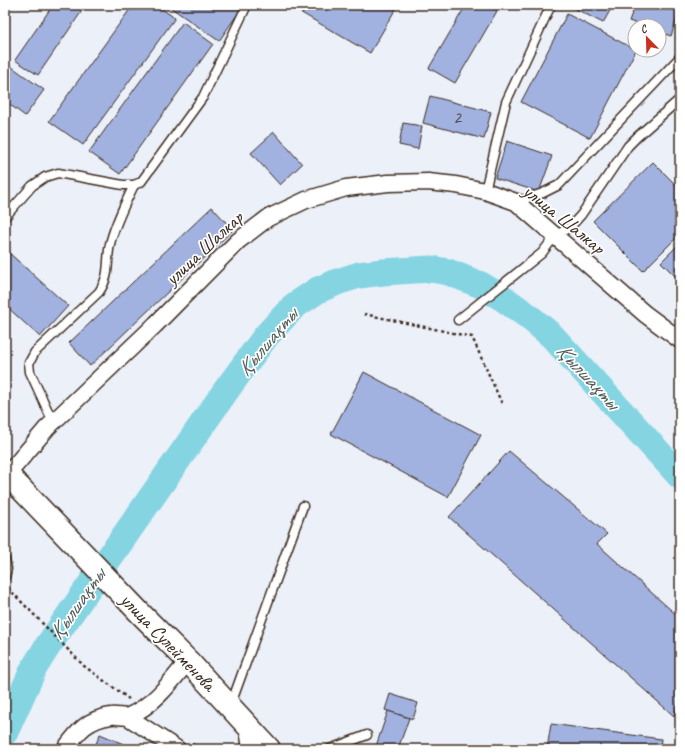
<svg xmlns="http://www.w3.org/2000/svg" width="685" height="754" font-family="Caveat,sans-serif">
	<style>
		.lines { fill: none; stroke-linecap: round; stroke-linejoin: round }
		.river { stroke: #85d4e2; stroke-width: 27 }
		.building { fill: #a1b2e1; stroke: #3b2a1e }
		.lane-casing { stroke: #3b2a1e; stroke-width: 11 }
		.street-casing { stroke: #3b2a1e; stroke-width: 19 }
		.secondary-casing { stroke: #3b2a1e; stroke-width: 25 }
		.path { stroke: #3b2a1e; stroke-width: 2.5; stroke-dasharray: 3 3; stroke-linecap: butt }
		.lane { stroke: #fff; stroke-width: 8 }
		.street { stroke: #fff; stroke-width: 16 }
		.secondary { stroke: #fff; stroke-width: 22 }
		.labels { text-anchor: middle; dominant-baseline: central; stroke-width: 3.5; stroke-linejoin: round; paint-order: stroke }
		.number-label { font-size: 18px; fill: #544c4f }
		.street-label { font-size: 20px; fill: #3b2a1e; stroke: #fff }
		.water-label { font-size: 21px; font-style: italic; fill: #515d59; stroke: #fff }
	</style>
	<rect width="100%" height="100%" fill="#ecf0f9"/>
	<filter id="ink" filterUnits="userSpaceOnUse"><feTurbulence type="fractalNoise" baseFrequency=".025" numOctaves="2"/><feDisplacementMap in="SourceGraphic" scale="8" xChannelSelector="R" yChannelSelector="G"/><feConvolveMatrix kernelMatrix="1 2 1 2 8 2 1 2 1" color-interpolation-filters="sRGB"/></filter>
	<g filter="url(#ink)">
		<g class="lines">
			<!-- river -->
			<path class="river" d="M 5,732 L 34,668 L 47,647 L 227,389 L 266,336 L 294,306 L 318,290 L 337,282 L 359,275 L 383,272 L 431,269 L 448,272 L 481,285 L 504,299 L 528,316 L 552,336 L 680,476"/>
		</g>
		<!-- building -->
		<g class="building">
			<path d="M 53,5 L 86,5 L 38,75 L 15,60 Z"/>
			<path d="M 133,5 L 156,5 L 175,18 L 83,145 L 49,121 Z"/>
			<path d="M 167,5 L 235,5 L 241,9 L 219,41 Z"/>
			<path d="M 288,5 L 398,5 L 370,53 Z"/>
			<path d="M 466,5 L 487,5 L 497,11 L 455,83 L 429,68 Z"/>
			<path d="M 568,5 L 613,5 L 603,23 Z"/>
			<path d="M 635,5 L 670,5 L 680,9 L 671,36 L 659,32 L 659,26 L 643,26 L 629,21 Z"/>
			<path d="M 567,14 L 636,50 L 590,138 L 521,102 Z"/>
			<path d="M 183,22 L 213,44 L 120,174 L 89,152 Z"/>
			<path d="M 5,62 L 44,90 L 25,116 L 5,101 Z"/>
			<path d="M 430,96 L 491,112 L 484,139 L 423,123 Z"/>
			<path d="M 403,123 L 422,126 L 418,149 L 399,145 Z"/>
			<path d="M 274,132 L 302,164 L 280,185 L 251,153 Z"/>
			<path d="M 507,141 L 552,156 L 539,192 L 495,178 Z"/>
			<path d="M 653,162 L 680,189 L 680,234 L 643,271 L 593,221 Z"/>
			<path d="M 212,207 L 233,230 L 90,366 L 69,343 Z"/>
			<path d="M 680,243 L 680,281 L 661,262 Z"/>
			<path d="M 8,252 L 68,306 L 40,337 L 5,305 L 5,255 Z"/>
			<path d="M 364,372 L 481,435 L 448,497 L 331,434 Z"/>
			<path d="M 509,451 L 607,534 L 597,544 L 680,618 L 680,697 L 674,716 L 449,517 Z"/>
			<path d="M 390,694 L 418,703 L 413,719 L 385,710 Z"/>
			<path d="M 388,711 L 409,718 L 398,749 L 375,749 Z"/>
			<path d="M 551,724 L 661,739 L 660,749 L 547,749 Z"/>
			<path d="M 100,734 L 135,749 L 94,749 Z"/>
		</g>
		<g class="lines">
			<defs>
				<g id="lane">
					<path d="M 485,191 L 506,102 L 551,5"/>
					<path d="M 516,202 L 543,193 L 559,185 L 680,57"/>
					<path d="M 5,217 L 32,186 L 45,177 L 58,173 L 123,185 L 134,185 L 141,182 L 203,97 L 247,5"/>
					<path d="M 458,320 L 542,253 L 555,236 L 570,227 L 581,215 L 628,146 L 638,136 L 680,99"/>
					<path d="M 53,422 L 30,372 L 29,363 L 35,352 L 99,292 C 111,275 106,262 110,244 C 115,223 125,204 134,185"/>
					<path d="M 5,559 L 7,569 L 5,577"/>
					<path d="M 231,704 L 303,506"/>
					<path d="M 244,730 L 247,749"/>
					<path d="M 330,749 L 367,735"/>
				</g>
				<g id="street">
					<path d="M 7,475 L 47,428 L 155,325 L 238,241 L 268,218 L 306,200 L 346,188 L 388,183 L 428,182 L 456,185 L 485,191 L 516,202 L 645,314 L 680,340"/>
					<path d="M 128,717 L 177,749"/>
					<path d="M 65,749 C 78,731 88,719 111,716 C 117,715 124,718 129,716 C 154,705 171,682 188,661"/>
				</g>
				<path id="secondary" d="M 5,472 L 141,614 L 188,661 L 269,749"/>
			</defs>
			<!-- lane casing -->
			<use href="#lane" class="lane-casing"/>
			<!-- street casing -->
			<use href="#street" class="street-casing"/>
			<!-- secondary casing -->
			<use href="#secondary" class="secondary-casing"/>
			<!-- path -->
			<g class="path">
				<path d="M 364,314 L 472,337 L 503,406"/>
				<path d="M 8,588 L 84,666 L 129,699"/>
				<path d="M 192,744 L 199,749"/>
			</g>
			<!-- lane -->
			<use href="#lane" class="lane"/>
			<!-- street -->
			<use href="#street" class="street"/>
			<!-- secondary -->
			<use href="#secondary" class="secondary"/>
		</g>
	</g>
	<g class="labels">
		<!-- number labels -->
		<g class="number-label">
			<text x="457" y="117">2</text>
		</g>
		<!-- street labels -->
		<g class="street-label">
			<text transform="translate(564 219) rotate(39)">улица Шалкар</text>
			<text transform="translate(204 248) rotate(-43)">улица Шалкар</text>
			<text transform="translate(168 642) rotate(46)">улица Сулейменова</text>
		</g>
		<!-- water labels -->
		<g class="water-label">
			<text transform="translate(267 342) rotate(-50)">Қылшақты</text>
			<text transform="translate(588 376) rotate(47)">Қылшақты</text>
			<text transform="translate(77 604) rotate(-55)">Қылшақты</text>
		</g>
	</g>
	<!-- margin -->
	<rect width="685" height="754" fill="none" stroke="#fff" stroke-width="20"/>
	<rect x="10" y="10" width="665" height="734" fill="none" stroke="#3b2a1e" stroke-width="1.5" filter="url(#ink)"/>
	<!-- north arrow -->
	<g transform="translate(647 38) rotate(337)"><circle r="19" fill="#ffffff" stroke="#b1aaa5"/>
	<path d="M0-3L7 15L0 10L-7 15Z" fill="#c8321e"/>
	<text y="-6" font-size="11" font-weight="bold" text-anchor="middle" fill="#3b2a1e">С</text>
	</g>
</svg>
